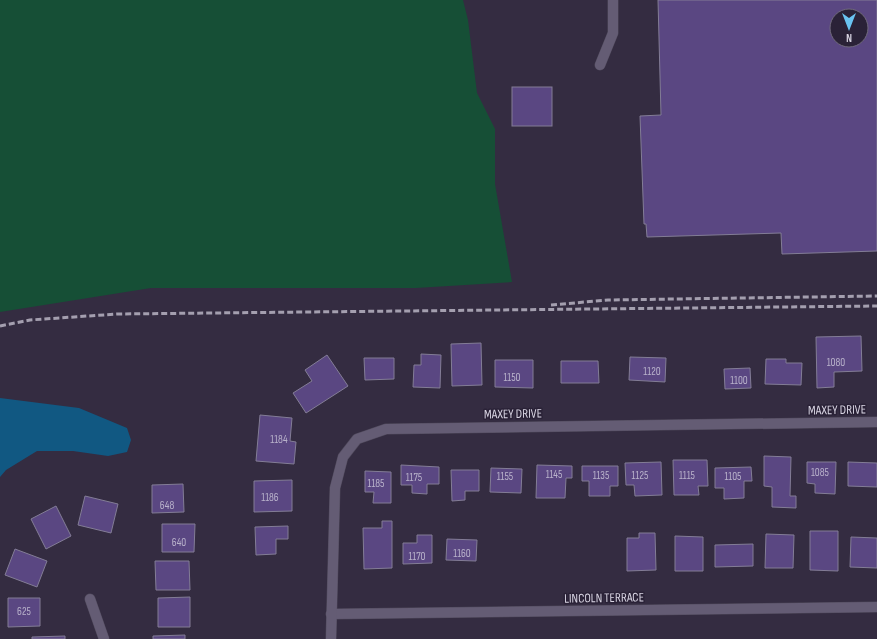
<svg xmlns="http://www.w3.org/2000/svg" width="877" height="639" font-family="'Sofia Sans Condensed',sans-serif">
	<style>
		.green { fill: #164f36 }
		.water { fill: #115882 }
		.building { fill: #5a4782; stroke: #837d96; fill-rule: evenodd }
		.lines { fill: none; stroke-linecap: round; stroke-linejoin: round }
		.minor-casing { stroke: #504a5c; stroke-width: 11 }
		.minor { stroke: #645c74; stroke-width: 10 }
		.rail { stroke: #a49faf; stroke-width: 3; stroke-dasharray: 6 3; stroke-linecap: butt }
		.labels { text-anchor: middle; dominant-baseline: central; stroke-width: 3; stroke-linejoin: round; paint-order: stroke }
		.number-label { font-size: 11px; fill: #b9b2cb }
		.street-label { font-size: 13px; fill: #d9d5e3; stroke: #2a2237 }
	</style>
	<rect width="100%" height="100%" fill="#342c41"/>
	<!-- green -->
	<path class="green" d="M 0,0 L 463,0 L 468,20 L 477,93 L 495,129 L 495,184 L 512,282 L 416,288 L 151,288 L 0,312 Z"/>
	<!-- water -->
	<path class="water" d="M 0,398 L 79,408 L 127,428 L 131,440 L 127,452 L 108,456 L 73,451 L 37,451 L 6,470 L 0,477 Z"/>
	<!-- building -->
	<g class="building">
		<path d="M 658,0 L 877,0 L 877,251 L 782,254 L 781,233 L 647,237 L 646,224 L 644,224 L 640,116 L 661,115 ZM 837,16 L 861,16 L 861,40 L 837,40 Z"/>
		<rect x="512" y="87" width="40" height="39"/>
		<path d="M 861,336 L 862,371 L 834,372 L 834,387 L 817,388 L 816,337 Z"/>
		<path d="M 481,343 L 482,385 L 452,386 L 451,344 Z"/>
		<path d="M 421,354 L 441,355 L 440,388 L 413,387 L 414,365 L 421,365 Z"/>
		<path d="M 327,355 L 348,386 L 306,413 L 293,393 L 312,381 L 305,370 Z"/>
		<path d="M 630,357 L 666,358 L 665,382 L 629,380 Z"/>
		<path d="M 364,358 L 394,358 L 394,379 L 365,380 Z"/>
		<path d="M 766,359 L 786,359 L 786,363 L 802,363 L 801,385 L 765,384 Z"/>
		<path d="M 495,360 L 533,360 L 533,388 L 495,387 Z"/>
		<path d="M 561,361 L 598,361 L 599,383 L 561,383 Z"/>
		<path d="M 750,368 L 751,388 L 725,389 L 724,369 Z"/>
		<path d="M 260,415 L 292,418 L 290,441 L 296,442 L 294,464 L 256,461 Z"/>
		<path d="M 764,456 L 791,457 L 790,496 L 796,496 L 796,508 L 772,507 L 772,487 L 764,486 Z"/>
		<path d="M 673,460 L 707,460 L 708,486 L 698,486 L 699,495 L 674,495 Z"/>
		<path d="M 661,462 L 662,495 L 635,496 L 634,485 L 626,485 L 625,463 Z"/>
		<path d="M 807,462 L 836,462 L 835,494 L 815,493 L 815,484 L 807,483 Z"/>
		<path d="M 848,462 L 877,463 L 877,487 L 848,486 Z"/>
		<path d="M 401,465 L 439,467 L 439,484 L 427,484 L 427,494 L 412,493 L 412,485 L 401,485 Z"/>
		<path d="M 537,465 L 572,466 L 572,478 L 566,478 L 565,498 L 536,498 Z"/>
		<path d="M 582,466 L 618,466 L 618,486 L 610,486 L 610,496 L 589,496 L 589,481 L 582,481 Z"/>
		<path d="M 751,467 L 752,481 L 744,481 L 744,498 L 724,499 L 724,488 L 715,488 L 715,468 Z"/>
		<path d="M 491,468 L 522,469 L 521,493 L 490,492 Z"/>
		<path d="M 451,470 L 479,470 L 479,491 L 465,491 L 465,500 L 452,501 Z"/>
		<path d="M 365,471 L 391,472 L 391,503 L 373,503 L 374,492 L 365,492 Z"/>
		<path d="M 292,480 L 292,511 L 254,512 L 254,481 Z"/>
		<path d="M 183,484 L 184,512 L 152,513 L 152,485 Z"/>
		<path d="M 85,496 L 118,504 L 111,533 L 78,525 Z"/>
		<path d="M 56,506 L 71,536 L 46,549 L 31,519 Z"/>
		<path d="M 382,521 L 392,521 L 392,568 L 364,569 L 363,528 L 382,528 Z"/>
		<path d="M 162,524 L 195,524 L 194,552 L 162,552 Z"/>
		<path d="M 288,526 L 288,539 L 276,539 L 276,554 L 256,555 L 255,527 Z"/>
		<path d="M 810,531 L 838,531 L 838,571 L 810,570 Z"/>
		<path d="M 639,533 L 655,533 L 656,570 L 627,571 L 627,538 L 639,538 Z"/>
		<path d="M 766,534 L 794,535 L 793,568 L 765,568 Z"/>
		<path d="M 417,535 L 432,535 L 432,563 L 403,564 L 403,543 L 417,543 Z"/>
		<path d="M 675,536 L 703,537 L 703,571 L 675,571 Z"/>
		<path d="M 851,537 L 877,538 L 877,568 L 850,567 Z"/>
		<path d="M 447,539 L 477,540 L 476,561 L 446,560 Z"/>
		<path d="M 753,544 L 753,566 L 715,567 L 715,545 Z"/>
		<path d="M 15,549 L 47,561 L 37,587 L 5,575 Z"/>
		<path d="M 155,561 L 189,561 L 190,590 L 156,590 Z"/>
		<path d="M 190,597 L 190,627 L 158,627 L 158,598 Z"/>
		<path d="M 8,598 L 40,598 L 40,626 L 8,627 Z"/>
		<path d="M 185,635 L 185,639 L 153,639 L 153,636 Z"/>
		<path d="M 65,636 L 65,639 L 32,639 L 32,637 Z"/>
	</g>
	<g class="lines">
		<defs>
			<g id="minor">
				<path d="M 600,65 L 613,33 L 613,0"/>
				<path d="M 90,599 L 104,639"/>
				<path d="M 331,614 L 877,607"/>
				<path d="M 331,639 L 335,488 L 343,457 L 357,439 L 386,429 L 877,422"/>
			</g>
		</defs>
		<!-- minor casing -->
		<use href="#minor" class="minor-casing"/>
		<!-- minor -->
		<use href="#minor" class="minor"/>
		<!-- rail -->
		<g class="rail">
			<path d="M 551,305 L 608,300 L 877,296"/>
			<path d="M 0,326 L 30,320 L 117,314 L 877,306"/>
		</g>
	</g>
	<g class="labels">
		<!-- number labels -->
		<g class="number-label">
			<text x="836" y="362">1080</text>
			<text x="652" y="371">1120</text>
			<text x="512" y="377">1150</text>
			<text x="739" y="380">1100</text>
			<text x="279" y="439">1184</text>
			<text x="820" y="472">1085</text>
			<text x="554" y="474">1145</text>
			<text x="601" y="475">1135</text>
			<text x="640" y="475">1125</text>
			<text x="687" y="475">1115</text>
			<text x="505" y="476">1155</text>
			<text x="733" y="476">1105</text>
			<text x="414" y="477">1175</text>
			<text x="376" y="483">1185</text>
			<text x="270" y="497">1186</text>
			<text x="167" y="505">648</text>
			<text x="179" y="542">640</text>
			<text x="462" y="553">1160</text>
			<text x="417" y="556">1170</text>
			<text x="24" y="611">625</text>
		</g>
		<!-- street labels -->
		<g class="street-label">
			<text transform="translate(837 410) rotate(-1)">MAXEY DRIVE</text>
			<text transform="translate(513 414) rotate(-1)">MAXEY DRIVE</text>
			<text transform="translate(604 598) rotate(-1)">LINCOLN TERRACE</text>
		</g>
	</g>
	<!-- north arrow -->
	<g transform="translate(849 28) rotate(180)"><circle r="19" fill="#2a2237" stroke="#706a7c"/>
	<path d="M0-3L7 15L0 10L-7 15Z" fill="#69c3f1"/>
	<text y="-6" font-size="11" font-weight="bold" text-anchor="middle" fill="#d9d5e3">N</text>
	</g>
</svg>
